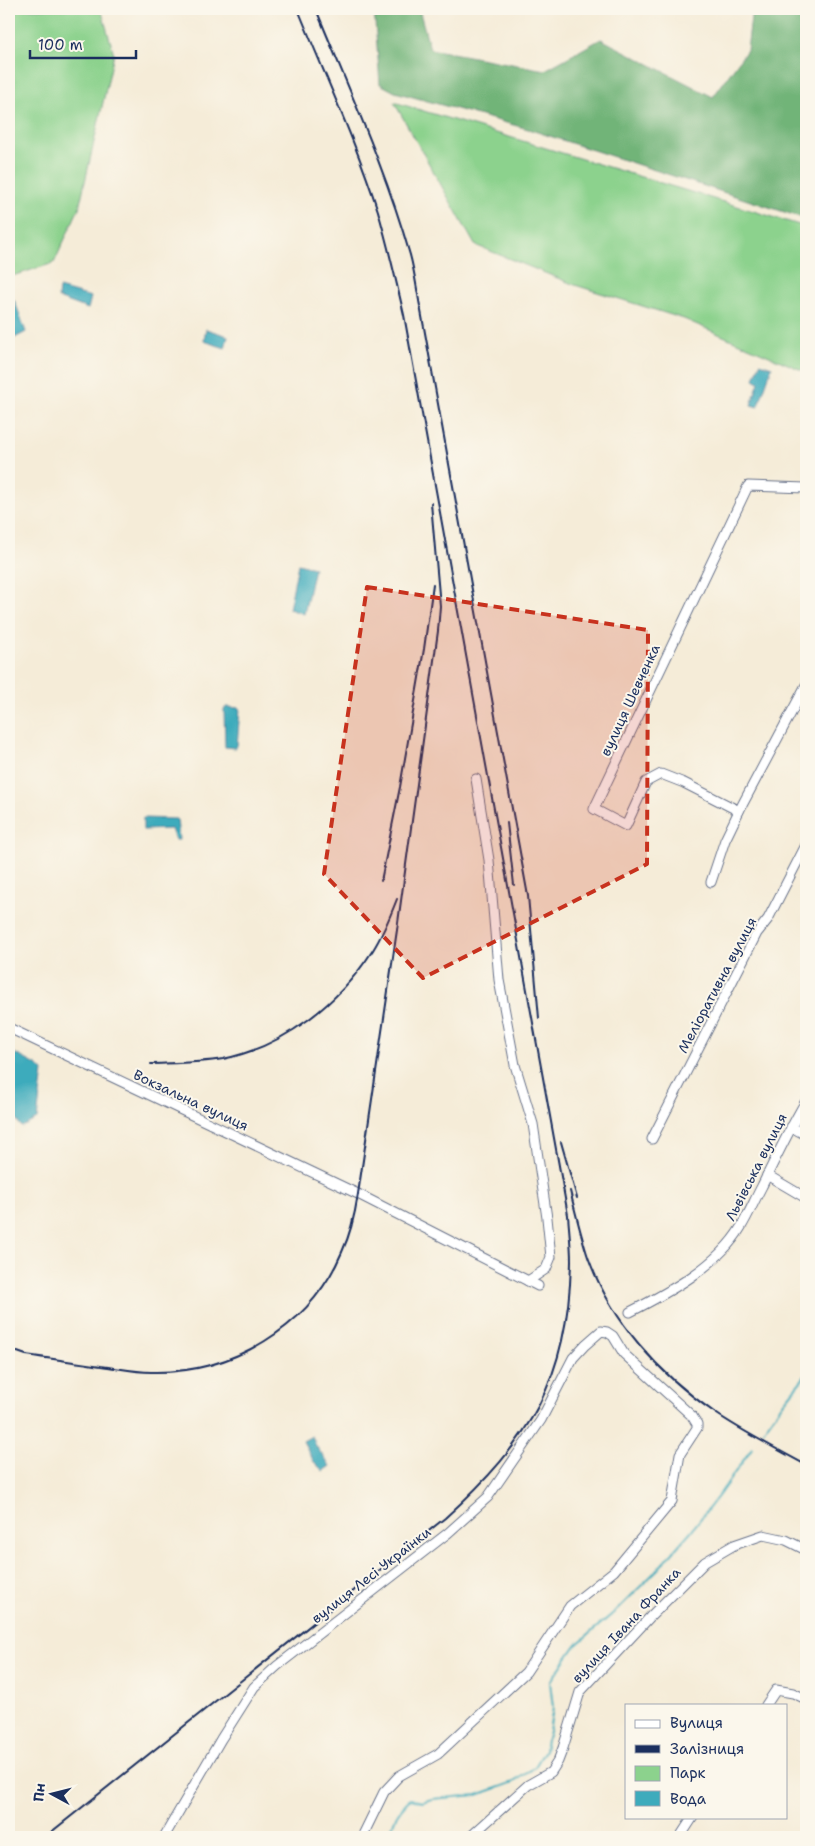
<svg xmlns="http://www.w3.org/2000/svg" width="815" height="1846" font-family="'Shantell Sans',sans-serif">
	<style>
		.green { fill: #8cd28d; stroke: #548076 }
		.forest { fill: #71b478; stroke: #46726b }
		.water { fill: #3eabbc; stroke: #2c6d8d }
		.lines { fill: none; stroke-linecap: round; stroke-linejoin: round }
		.stream { stroke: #3eabbc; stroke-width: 2 }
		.minor-casing { stroke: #677189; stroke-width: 11 }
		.minor { stroke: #fff; stroke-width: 9 }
		.rail { stroke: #1b2f5e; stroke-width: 2 }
		.marked { fill: #c8321e; fill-opacity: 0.2; stroke: #c8321e; stroke-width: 4; stroke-dasharray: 10 6; stroke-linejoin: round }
		.labels { text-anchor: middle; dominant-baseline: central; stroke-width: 4; stroke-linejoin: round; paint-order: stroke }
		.street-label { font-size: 14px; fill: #1b2f5e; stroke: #fbf7ec }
	</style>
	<rect width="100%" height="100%" fill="#fbf7ec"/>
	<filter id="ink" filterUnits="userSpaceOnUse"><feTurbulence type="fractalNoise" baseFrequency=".02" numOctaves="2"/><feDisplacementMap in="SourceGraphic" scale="10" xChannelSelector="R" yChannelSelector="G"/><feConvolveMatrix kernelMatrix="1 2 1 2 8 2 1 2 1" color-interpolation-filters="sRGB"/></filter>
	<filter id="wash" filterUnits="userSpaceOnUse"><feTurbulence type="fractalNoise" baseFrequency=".0096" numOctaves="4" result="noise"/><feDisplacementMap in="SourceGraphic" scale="20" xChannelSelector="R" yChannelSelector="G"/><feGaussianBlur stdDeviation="1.12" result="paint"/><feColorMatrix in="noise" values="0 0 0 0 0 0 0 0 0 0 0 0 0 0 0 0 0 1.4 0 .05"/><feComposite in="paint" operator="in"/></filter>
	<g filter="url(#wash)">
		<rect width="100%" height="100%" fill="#f5ecd8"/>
		<!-- green -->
		<g class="green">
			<path d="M 9,9 L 101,9 L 114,54 L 79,208 L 54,263 L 9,277 Z"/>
			<path d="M 394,102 L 806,227 L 806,372 L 684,319 L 575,285 L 475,245 Z"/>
		</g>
		<!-- forest -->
		<path class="forest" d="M 374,9 L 419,9 L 430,49 L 545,70 L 601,39 L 713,97 L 747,50 L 752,9 L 806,9 L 806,219 L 528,129 L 395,92 L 380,84 Z"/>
		<!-- water -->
		<g class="water">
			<path d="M 59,288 L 91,297 L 88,309 L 58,298 Z"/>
			<path d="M 10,299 L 13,299 L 15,302 L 26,332 L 9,341 L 9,301 Z"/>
			<path d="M 206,329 L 228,336 L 225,348 L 204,341 Z"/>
			<path d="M 760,363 L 772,367 L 758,407 L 751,405 L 759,382 L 754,379 Z"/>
			<path d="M 298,564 L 314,568 L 304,614 L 289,609 Z"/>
			<path d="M 227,707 L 240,708 L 237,746 L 235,748 L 225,747 L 224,709 Z"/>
			<path d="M 143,818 L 177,819 L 179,840 L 175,840 L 171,829 L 143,830 Z"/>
			<path d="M 14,1053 L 38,1066 L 43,1071 L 37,1119 L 22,1127 C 7,1111 9,1077 9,1055 Z"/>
			<path d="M 312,1436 L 316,1446 L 330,1466 L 323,1471 L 314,1462 L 303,1441 Z"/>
		</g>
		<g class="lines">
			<!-- stream -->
			<g class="stream">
				<path d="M 763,1431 L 783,1403 L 806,1375"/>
				<path d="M 391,1837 C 391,1821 399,1810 410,1799 L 422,1802 L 432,1799 L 477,1795 L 514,1782 L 535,1767 L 545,1750 L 549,1731 L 553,1708 L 550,1682 L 576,1645 L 617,1610 L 658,1569 L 691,1531 L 719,1495 L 752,1448"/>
			</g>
		</g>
	</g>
	<g filter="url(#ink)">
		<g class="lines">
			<defs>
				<g id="minor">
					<path d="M 476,779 L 489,860 L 499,980 L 515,1065 L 533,1124 L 547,1218 L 551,1257 L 546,1269 L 528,1281"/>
					<path d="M 739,811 L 684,783 L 661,774 L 646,782 L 626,826 L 594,809 L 748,486 L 806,488"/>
					<path d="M 711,882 L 725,840 L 739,811 L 806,685"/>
					<path d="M 9,1028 L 358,1194 L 538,1286"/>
					<path d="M 791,1127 L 806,1135"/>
					<path d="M 652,1139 L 734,978 L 757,933 L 768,919 L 806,845"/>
					<path d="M 767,1175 L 806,1198"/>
					<path d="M 630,1312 C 669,1292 718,1266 741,1227 C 749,1214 755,1199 762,1186 C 776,1157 790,1128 806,1101"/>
					<path d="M 766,1705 L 776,1690 L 793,1693 L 806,1699"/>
					<path d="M 164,1837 L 221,1739 L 254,1687 L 277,1666 L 448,1533 L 488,1497 L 541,1420 L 573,1358 L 585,1345 L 601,1331 L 607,1332 L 613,1336 L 624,1354 L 692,1416 L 697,1424 L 697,1428 L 680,1454 L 672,1501 L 614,1571 L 570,1606 L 526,1672 L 438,1754 L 399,1776 L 384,1792 L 362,1837"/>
					<path d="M 470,1837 L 528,1785 L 551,1772 L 558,1761 L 563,1748 L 580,1692 L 650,1617 L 705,1562 L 734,1545 L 763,1535 L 786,1540 L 806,1550"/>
					<path d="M 680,1837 L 693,1817"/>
				</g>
			</defs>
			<!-- minor casing -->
			<use href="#minor" class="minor-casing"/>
			<!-- minor -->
			<use href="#minor" class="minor"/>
			<!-- rail -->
			<g class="rail">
				<path d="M 316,9 C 349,90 386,170 410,255 C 415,273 417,292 421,311 L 528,896 L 539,1018"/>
				<path d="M 507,823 L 514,885"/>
				<path d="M 381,881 L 400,787 L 424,649 L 433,584"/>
				<path d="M 151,1064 C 175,1063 199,1063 223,1059 C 285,1046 339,1003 373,950 C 383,934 390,917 397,899"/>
				<path d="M 561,1142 L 577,1198"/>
				<path d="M 570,1191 C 576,1214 581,1236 588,1257 C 611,1321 659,1374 714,1412 C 743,1432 775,1448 806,1465"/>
				<path d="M 9,1349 L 26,1355 C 51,1359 76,1362 101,1366 C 118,1368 134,1372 151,1372 C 231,1374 310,1328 342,1252 C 351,1233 355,1214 358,1194 L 397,930 L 438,631 L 440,606 L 431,503"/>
				<path d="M 45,1837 L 445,1518 C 530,1441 569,1378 571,1261 C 571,1245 569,1230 568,1215 L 404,315 C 396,280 388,246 378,211 C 356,142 325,76 298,9"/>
			</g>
		</g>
	</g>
	<!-- marked area -->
	<path class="marked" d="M 367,587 L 648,630 L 647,864 L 423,978 L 324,874 Z"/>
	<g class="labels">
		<!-- street labels -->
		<g class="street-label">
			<text transform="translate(630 700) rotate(-65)">вулиця Шевченка</text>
			<text transform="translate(717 985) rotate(-62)">Меліоративна вулиця</text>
			<text transform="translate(191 1100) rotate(25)">Вокзальна вулиця</text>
			<text transform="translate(756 1167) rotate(-63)">Львівська вулиця</text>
			<text transform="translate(371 1575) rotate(-38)">вулиця Лесі Українки</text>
			<text transform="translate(626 1625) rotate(-47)">вулиця Івана Франка</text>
		</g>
	</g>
	<!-- margin -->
	<rect width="815" height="1846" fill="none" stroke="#fbf7ec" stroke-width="30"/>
	<!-- legend -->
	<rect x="625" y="1704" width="162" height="115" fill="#fbf7ec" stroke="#a1a7b3"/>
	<rect x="635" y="1720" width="25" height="8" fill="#ffffff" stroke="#a1a7b3"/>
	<text x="670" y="1728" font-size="15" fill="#1b2f5e">Вулиця</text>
	<rect x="635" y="1745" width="25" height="8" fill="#1b2f5e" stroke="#a1a7b3"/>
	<text x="670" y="1754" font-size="15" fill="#1b2f5e">Залізниця</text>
	<rect x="635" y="1766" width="25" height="15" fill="#8cd28d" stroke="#a1a7b3"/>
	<text x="670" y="1778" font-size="15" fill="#1b2f5e">Парк</text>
	<rect x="635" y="1791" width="25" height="15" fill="#3eabbc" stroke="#a1a7b3"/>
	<text x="670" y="1804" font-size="15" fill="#1b2f5e">Вода</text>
	<!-- north arrow -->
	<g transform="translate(52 1794) rotate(277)" stroke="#fbf7ec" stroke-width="4" paint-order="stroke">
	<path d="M0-4L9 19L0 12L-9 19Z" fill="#1b2f5e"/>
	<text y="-8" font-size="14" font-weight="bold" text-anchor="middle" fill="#1b2f5e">Пн</text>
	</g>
	<!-- scale -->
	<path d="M30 50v8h106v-8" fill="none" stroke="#1b2f5e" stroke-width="2.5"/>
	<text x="38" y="50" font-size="15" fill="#1b2f5e" stroke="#fbf7ec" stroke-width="4" paint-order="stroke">100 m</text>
</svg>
